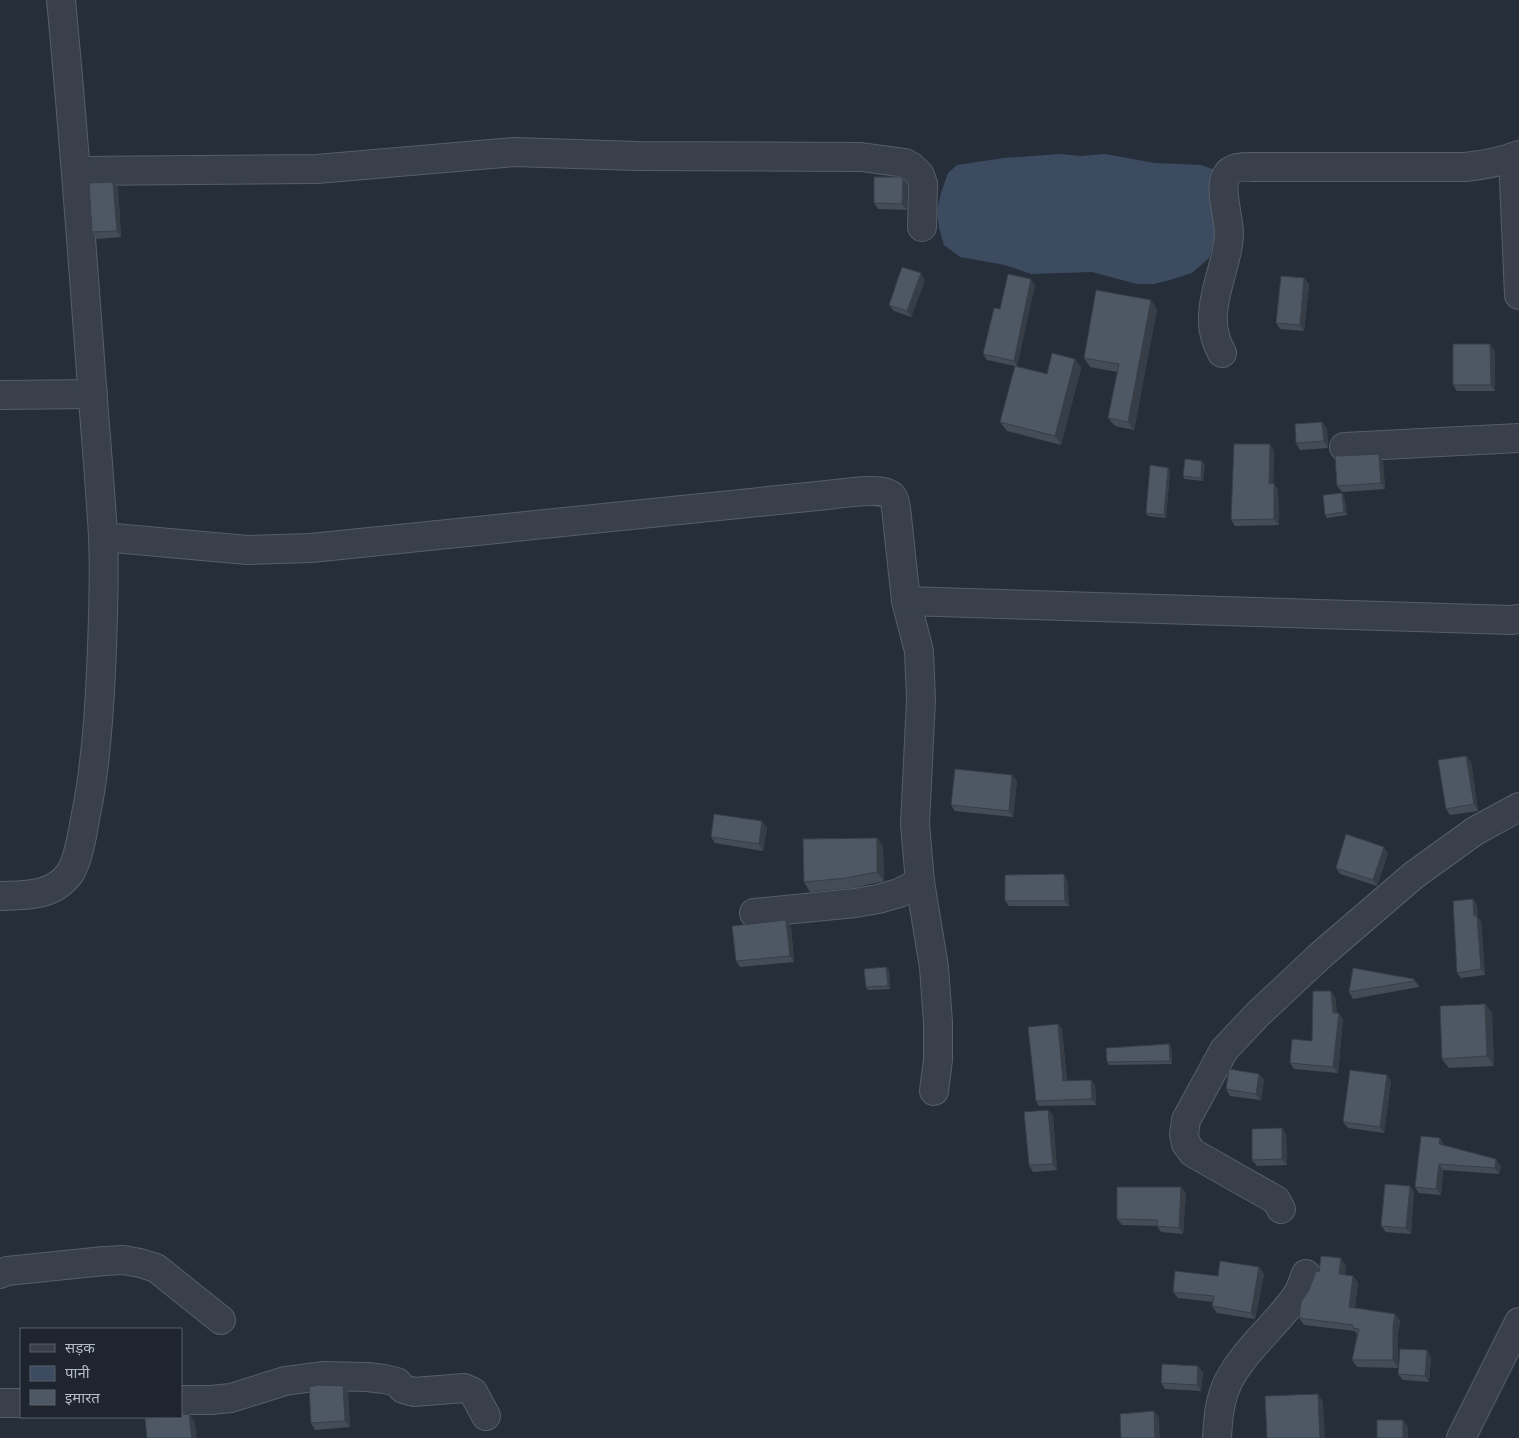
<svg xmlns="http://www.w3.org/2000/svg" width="1519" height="1438" font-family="'PT Sans Narrow','Noto Sans Devanagari',sans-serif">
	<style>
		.water { fill: #3d4b61 }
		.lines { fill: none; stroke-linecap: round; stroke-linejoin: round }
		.minor-casing { stroke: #575e68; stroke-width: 30 }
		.minor { stroke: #39404b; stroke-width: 28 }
		.wall { fill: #434c57 }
		.shaded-wall { fill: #373e47 }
		.building { fill: #4e5865; stroke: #373e47 }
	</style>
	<rect width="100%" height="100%" fill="#262e3a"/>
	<!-- water -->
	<path class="water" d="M 1059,154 L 1081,156 L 1105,154 L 1155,163 L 1201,165 L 1215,170 L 1218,231 L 1209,258 L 1192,273 L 1170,280 L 1154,284 L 1137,284 L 1092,272 L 1031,274 L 1005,265 L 960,257 L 944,245 L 939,228 L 937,211 L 941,193 L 948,173 L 957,165 L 1004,158 Z"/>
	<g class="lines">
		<defs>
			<g id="minor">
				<path d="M 1513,157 L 1519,295"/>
				<path d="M 76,171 L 317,169 L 514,152 L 637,156 L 861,157 L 905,163 L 912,167 L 920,175 L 923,184 L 922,227"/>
				<path d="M 1222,353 C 1220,349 1217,344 1216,339 C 1208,317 1217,289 1223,267 C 1226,256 1229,245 1229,233 C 1229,218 1219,189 1226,176 C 1232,165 1248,167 1258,167 L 1465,167 C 1485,165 1500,162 1519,155"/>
				<path d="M 0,395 L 93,394"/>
				<path d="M 1344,447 L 1519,438"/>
				<path d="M 103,537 L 247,550 L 311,548 L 827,495 C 841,494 882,486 892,496 C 895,499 895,504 896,508 L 906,601 L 919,651 L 921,699 L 915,824 L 920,882 L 934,967 L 938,1022 L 938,1060 L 934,1091"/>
				<path d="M 906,601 L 1511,620 L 1519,619"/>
				<path d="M 0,896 C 25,895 53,897 70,873 C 80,857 83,828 87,809 C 96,763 99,717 101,671 C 103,626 105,581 103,536 C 100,482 95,428 91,373 C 82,249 73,124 61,0"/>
				<path d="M 754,913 L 855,903 L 878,899 L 899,893 L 920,882"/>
				<path d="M 1281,1209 L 1276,1200 L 1193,1153 L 1186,1144 L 1184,1134 L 1186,1120 L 1224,1050 L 1257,1015 L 1322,954 L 1414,875 L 1475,831 L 1519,807"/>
				<path d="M 0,1274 L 7,1271 L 104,1261 L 123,1260 L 140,1263 L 156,1268 L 221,1320"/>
				<path d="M 181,1400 L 211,1400 L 231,1398 L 285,1381 L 322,1376 L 367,1377 L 384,1379 L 397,1382 L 403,1389 L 414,1392 L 464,1388 L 473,1392 L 486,1416"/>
				<path d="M 0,1403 L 21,1403"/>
				<path d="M 1217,1438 C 1218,1421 1219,1405 1225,1389 C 1238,1355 1276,1326 1297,1295 C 1301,1289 1303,1281 1306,1274"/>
				<path d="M 1461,1438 L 1519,1322"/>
			</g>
		</defs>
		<!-- minor casing -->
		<use href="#minor" class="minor-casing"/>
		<!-- minor -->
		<use href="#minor" class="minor"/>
	</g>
	<!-- wall -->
	<g class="wall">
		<path d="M 113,182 L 118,188 L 121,237 L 97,239 L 92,232 Z"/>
		<path d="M 906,183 L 907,186 L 907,210 L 878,209 L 874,203 Z"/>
		<path d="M 1304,278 L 1309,284 L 1304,331 L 1280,329 L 1276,323 Z"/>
		<path d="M 925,280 L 911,317 L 894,311 L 889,305 Z"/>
		<path d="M 1035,285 L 1017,366 L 1047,374 L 1075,359 L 1081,368 L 1061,445 L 1007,431 L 1000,422 L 1015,366 L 987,360 L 983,354 L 1000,309 Z"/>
		<path d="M 1157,309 L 1134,430 L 1115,426 L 1108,418 L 1117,372 L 1090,367 L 1084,358 Z"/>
		<path d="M 1495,351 L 1495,391 L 1457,391 L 1453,385 Z"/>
		<path d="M 1327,428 L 1328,448 L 1300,450 L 1296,443 Z"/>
		<path d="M 1270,444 L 1274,451 L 1273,483 L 1278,490 L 1279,525 L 1235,526 L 1231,520 Z"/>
		<path d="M 1383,461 L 1385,489 L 1342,492 L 1337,486 Z"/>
		<path d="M 1205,464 L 1203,481 L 1185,479 L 1183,476 Z"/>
		<path d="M 1168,468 L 1170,471 L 1166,518 L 1148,516 L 1146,513 Z"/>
		<path d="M 1342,493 L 1344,496 L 1347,515 L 1327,518 L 1325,515 Z"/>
		<path d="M 1466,756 L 1471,762 L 1478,811 L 1450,815 L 1446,809 Z"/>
		<path d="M 1012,775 L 1017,781 L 1013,817 L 955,811 L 951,805 Z"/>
		<path d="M 767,827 L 763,851 L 715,843 L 711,837 Z"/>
		<path d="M 877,838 L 883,847 L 884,881 L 853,888 L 810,892 L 804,882 Z"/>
		<path d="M 1388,853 L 1377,886 L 1340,874 L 1336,868 Z"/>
		<path d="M 1067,879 L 1069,906 L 1009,906 L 1005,901 Z"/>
		<path d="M 1473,899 L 1477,905 L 1478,917 L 1481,921 L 1485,975 L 1461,978 L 1457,973 Z"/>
		<path d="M 791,927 L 794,962 L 740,967 L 736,961 Z"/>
		<path d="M 886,967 L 889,970 L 890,989 L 868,990 L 866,987 Z"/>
		<path d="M 1414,979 L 1419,985 L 1419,987 L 1353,999 L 1349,992 Z"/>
		<path d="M 1335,997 L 1337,1013 L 1343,1019 L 1338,1073 L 1294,1069 L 1290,1063 L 1312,1041 Z"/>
		<path d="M 1485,1004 L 1492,1013 L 1494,1066 L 1449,1068 L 1442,1059 Z"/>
		<path d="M 1058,1024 L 1062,1029 L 1067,1081 L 1091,1080 L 1095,1086 L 1096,1105 L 1039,1106 L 1036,1101 Z"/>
		<path d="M 1169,1044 L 1171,1047 L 1172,1064 L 1109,1065 L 1107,1062 Z"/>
		<path d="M 1259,1074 L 1264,1080 L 1261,1100 L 1230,1096 L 1226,1089 Z"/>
		<path d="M 1391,1081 L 1384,1133 L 1348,1128 L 1343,1122 Z"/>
		<path d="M 1048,1110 L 1053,1116 L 1057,1170 L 1033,1172 L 1029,1165 Z"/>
		<path d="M 1286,1134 L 1287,1165 L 1257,1166 L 1252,1160 Z"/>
		<path d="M 1440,1138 L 1444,1145 L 1501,1166 L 1499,1174 L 1443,1170 L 1441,1195 L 1419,1193 L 1415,1187 Z"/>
		<path d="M 1410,1186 L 1414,1192 L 1411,1234 L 1386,1232 L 1381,1226 Z"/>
		<path d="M 1186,1193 L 1183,1234 L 1161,1232 L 1157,1226 L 1122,1225 L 1117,1219 Z"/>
		<path d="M 1346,1266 L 1345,1275 L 1353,1276 L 1358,1283 L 1355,1308 L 1395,1314 L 1400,1321 L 1398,1333 L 1398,1368 L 1357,1367 L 1352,1360 L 1357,1335 L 1355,1331 L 1304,1325 L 1299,1318 L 1319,1272 Z"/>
		<path d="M 1259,1267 L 1264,1274 L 1255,1319 L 1217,1313 L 1212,1306 L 1213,1302 L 1178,1298 L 1173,1292 L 1218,1276 Z"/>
		<path d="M 1431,1357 L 1429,1382 L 1403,1380 L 1398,1374 Z"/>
		<path d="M 1203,1372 L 1201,1391 L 1165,1389 L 1161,1383 Z"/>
		<path d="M 343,1386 L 348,1392 L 350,1427 L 315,1430 L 311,1423 Z"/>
	</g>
	<!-- shaded-wall -->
	<g class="shaded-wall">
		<path d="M 902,177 L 907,186 L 907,210 L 902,204 Z"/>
		<path d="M 113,182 L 118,188 L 121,237 L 117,231 Z"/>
		<path d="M 921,273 L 925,280 L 911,317 L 907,311 Z"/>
		<path d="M 1304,278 L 1309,284 L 1304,331 L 1300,325 Z"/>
		<path d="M 1031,279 L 1035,285 L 1017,366 L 1014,361 Z"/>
		<path d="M 1151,300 L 1157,309 L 1134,430 L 1128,422 Z"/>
		<path d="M 1490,344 L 1495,351 L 1495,391 L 1491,385 Z"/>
		<path d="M 1075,359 L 1081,368 L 1061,445 L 1055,436 Z"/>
		<path d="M 1322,422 L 1327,428 L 1328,448 L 1324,441 Z"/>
		<path d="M 1270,444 L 1274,451 L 1273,490 L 1269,484 Z"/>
		<path d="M 1379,454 L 1383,461 L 1385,489 L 1381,483 Z"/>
		<path d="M 1202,461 L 1205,464 L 1203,481 L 1201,478 Z"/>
		<path d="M 1168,468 L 1170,471 L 1166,518 L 1164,515 Z"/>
		<path d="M 1274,483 L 1278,490 L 1279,525 L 1274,519 Z"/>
		<path d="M 1342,493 L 1344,496 L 1347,515 L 1344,512 Z"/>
		<path d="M 1466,756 L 1471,762 L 1478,811 L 1474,804 Z"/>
		<path d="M 1012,775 L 1017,781 L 1013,817 L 1009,811 Z"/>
		<path d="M 762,821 L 767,827 L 763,851 L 759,844 Z"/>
		<path d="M 877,838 L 883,847 L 884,881 L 877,872 Z"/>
		<path d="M 1384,847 L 1388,853 L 1377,886 L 1373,880 Z"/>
		<path d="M 1064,874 L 1067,879 L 1069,906 L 1065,901 Z"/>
		<path d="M 1473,899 L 1477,905 L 1478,917 L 1481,921 L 1485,975 L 1481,969 Z"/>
		<path d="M 786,920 L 791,927 L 794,962 L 790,956 Z"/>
		<path d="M 886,967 L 889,970 L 890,989 L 888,986 Z"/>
		<path d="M 1414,979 L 1419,985 L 1419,987 L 1414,981 Z"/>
		<path d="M 1331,991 L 1335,997 L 1338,1019 L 1333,1013 Z"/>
		<path d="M 1485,1004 L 1492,1013 L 1494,1066 L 1487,1056 Z"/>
		<path d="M 1339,1013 L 1343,1019 L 1338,1073 L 1333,1067 Z"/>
		<path d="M 1058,1024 L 1062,1029 L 1067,1087 L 1063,1081 Z"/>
		<path d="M 1169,1044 L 1171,1047 L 1172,1064 L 1170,1061 Z"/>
		<path d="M 1259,1074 L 1264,1080 L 1261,1100 L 1256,1094 Z"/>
		<path d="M 1387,1075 L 1391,1081 L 1384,1133 L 1380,1127 Z"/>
		<path d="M 1091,1080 L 1095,1086 L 1096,1105 L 1092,1099 Z"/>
		<path d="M 1048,1110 L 1053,1116 L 1057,1170 L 1053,1164 Z"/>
		<path d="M 1282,1128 L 1286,1134 L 1287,1165 L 1282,1159 Z"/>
		<path d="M 1440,1138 L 1444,1145 L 1443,1150 L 1439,1144 Z"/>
		<path d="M 1496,1159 L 1501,1166 L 1499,1174 L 1495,1168 Z"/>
		<path d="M 1439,1164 L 1443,1170 L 1441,1195 L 1436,1189 Z"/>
		<path d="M 1410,1186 L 1414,1192 L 1411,1234 L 1406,1228 Z"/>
		<path d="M 1181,1187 L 1186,1193 L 1183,1234 L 1179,1228 Z"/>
		<path d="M 1341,1258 L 1346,1266 L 1344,1281 L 1339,1274 Z"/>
		<path d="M 1259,1267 L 1264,1274 L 1255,1319 L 1251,1313 Z"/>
		<path d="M 1353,1276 L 1358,1283 L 1354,1314 L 1349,1307 Z"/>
		<path d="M 1395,1314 L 1400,1321 L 1398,1333 L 1398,1368 L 1393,1360 L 1393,1326 Z"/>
		<path d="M 1427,1350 L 1431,1357 L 1429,1382 L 1425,1376 Z"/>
		<path d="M 1198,1366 L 1203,1372 L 1201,1391 L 1197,1385 Z"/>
		<path d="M 343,1386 L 348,1392 L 350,1427 L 345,1421 Z"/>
		<path d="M 1318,1394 L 1323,1402 L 1325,1438 L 1320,1438 Z"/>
		<path d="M 1154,1411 L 1159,1417 L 1160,1438 L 1155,1438 Z"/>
		<path d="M 189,1414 L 195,1422 L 197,1438 L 192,1438 Z"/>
		<path d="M 1403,1420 L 1408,1426 L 1408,1438 L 1403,1438 Z"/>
	</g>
	<!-- building -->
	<g class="building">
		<path d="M 874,177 L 902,177 L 903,180 L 902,204 L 874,203 Z"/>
		<path d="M 113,182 L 117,231 L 92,232 L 89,183 Z"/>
		<path d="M 902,267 L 921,273 L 907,311 L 889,305 Z"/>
		<path d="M 1008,274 L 1031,279 L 1014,361 L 983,354 L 994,308 L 1000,309 Z"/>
		<path d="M 1281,276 L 1304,278 L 1300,325 L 1276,323 Z"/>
		<path d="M 1096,290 L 1151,300 L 1128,422 L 1108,418 L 1119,364 L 1084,358 Z"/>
		<path d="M 1453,344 L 1490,344 L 1491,385 L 1453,385 Z"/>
		<path d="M 1052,353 L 1075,359 L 1055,436 L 1000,422 L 1015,366 L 1047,374 Z"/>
		<path d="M 1322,422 L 1324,441 L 1296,443 L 1295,424 Z"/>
		<path d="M 1234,444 L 1270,444 L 1269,484 L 1274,483 L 1274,519 L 1231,520 Z"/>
		<path d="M 1379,454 L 1381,483 L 1337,486 L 1335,455 L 1340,456 Z"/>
		<path d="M 1185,459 L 1202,461 L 1201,478 L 1183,476 Z"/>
		<path d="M 1150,465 L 1168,468 L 1164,515 L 1146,513 Z"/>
		<path d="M 1342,493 L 1344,512 L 1325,515 L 1323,495 Z"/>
		<path d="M 1466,756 L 1474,804 L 1446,809 L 1438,760 Z"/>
		<path d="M 955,769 L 1012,775 L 1009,811 L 951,805 Z"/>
		<path d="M 714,814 L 762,821 L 759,844 L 711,837 Z"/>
		<path d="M 1346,834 L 1384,847 L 1373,880 L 1336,868 Z"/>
		<path d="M 877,838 L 877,872 L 846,878 L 804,882 L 803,839 Z"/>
		<path d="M 1064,874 L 1065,901 L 1005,901 L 1005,875 Z"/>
		<path d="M 1473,899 L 1474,916 L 1477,916 L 1481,969 L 1457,973 L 1453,901 Z"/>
		<path d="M 786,920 L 790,956 L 736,961 L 732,926 Z"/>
		<path d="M 886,967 L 888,986 L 866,987 L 864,969 Z"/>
		<path d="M 1353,968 L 1414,979 L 1414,981 L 1349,992 Z"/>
		<path d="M 1313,991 L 1331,991 L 1333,1013 L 1339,1013 L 1333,1067 L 1290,1063 L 1292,1039 L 1312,1041 Z"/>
		<path d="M 1485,1004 L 1487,1056 L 1442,1059 L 1440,1006 Z"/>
		<path d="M 1058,1024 L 1063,1081 L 1091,1080 L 1092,1099 L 1036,1101 L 1028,1027 Z"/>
		<path d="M 1169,1044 L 1170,1061 L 1107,1062 L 1106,1048 Z"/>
		<path d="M 1229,1069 L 1259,1074 L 1256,1094 L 1226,1089 Z"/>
		<path d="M 1350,1070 L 1387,1075 L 1380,1127 L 1343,1122 Z"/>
		<path d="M 1048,1110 L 1053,1164 L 1029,1165 L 1024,1112 Z"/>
		<path d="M 1282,1128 L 1282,1159 L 1252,1160 L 1252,1129 Z"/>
		<path d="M 1421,1136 L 1440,1138 L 1439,1144 L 1496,1159 L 1495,1168 L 1439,1164 L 1436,1189 L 1415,1187 Z"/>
		<path d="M 1385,1184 L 1410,1186 L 1406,1228 L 1381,1226 Z"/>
		<path d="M 1117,1187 L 1181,1187 L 1179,1228 L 1157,1226 L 1157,1220 L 1117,1219 Z"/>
		<path d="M 1321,1256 L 1341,1258 L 1339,1274 L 1353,1276 L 1349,1307 L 1395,1314 L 1393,1326 L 1393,1360 L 1352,1360 L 1359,1329 L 1353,1328 L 1353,1325 L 1299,1318 L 1301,1302 L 1309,1290 L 1316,1271 L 1319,1272 Z"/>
		<path d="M 1220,1261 L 1259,1267 L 1251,1313 L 1212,1306 L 1214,1296 L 1173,1292 L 1175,1271 L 1218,1276 Z"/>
		<path d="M 1400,1349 L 1427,1350 L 1425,1376 L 1398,1374 Z"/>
		<path d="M 1162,1364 L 1198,1366 L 1197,1385 L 1161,1383 Z"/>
		<path d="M 318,1385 L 343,1386 L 345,1421 L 311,1423 L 309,1387 Z"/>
		<path d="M 1318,1394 L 1320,1438 L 1267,1438 L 1265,1396 Z"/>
		<path d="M 1154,1411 L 1155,1438 L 1121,1438 L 1120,1414 Z"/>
		<path d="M 189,1414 L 192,1438 L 147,1438 L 145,1419 L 163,1417 L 181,1417 L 181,1415 Z"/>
		<rect x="1377" y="1420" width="26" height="18"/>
	</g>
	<!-- legend -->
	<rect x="20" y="1328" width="162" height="90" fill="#1e252f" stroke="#5a616b"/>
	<rect x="30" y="1344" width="25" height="8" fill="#39404b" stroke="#5a616b"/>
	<text x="65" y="1353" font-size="15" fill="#b5bbc6">सड़क</text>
	<rect x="30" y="1366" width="25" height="15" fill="#3d4b61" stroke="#5a616b"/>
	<text x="65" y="1378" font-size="15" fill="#b5bbc6">पानी</text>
	<rect x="30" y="1390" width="25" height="15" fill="#4e5865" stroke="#5a616b"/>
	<text x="65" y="1403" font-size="15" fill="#b5bbc6">इमारत</text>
</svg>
